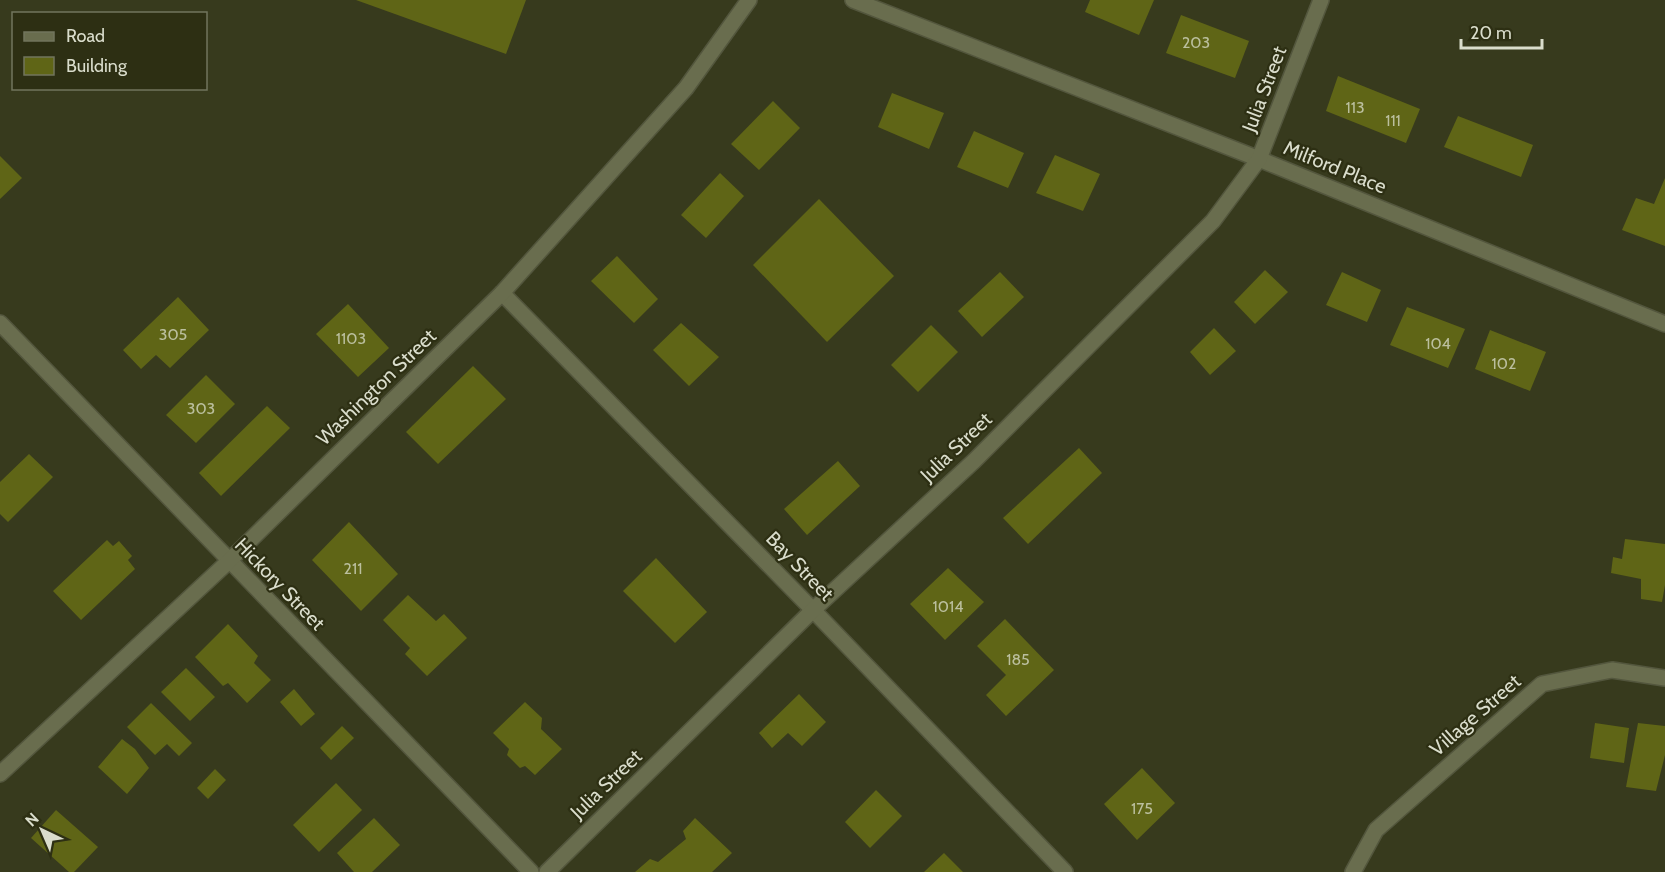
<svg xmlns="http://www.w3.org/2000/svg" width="1665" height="872" font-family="Cabin,sans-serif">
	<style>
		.building { fill: #5f6516 }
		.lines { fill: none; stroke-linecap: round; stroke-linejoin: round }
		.minor-casing { stroke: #53563d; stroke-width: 18 }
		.minor { stroke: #696d4e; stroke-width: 15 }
		.labels { text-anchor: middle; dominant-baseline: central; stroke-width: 4.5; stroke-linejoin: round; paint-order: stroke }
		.number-label { font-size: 16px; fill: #bbbf9e }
		.street-label { font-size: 20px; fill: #daddcc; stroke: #2d2f13 }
	</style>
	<rect width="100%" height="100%" fill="#373a1d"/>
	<!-- building -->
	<g class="building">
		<path d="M 356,0 L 526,0 L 506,54 Z"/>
		<path d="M 1090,0 L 1154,0 L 1139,35 L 1085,12 Z"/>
		<path d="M 1181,15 L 1249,41 L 1235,78 L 1166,53 Z"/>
		<path d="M 1338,76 L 1420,109 L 1406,143 L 1326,111 Z"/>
		<path d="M 892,93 L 944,113 L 929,149 L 878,127 Z"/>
		<path d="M 773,101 L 800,128 L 759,170 L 731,144 Z"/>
		<path d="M 1458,116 L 1533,145 L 1521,177 L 1444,147 Z"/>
		<path d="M 974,131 L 1024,153 L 1008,188 L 957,167 Z"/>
		<path d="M 1055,155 L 1100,174 L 1083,211 L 1036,193 Z"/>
		<path d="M 0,156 L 22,178 L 0,199 Z"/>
		<path d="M 720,173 L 744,196 L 706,238 L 681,215 Z"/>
		<path d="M 1665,178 L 1665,246 L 1622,230 L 1636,198 L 1654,204 Z"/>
		<path d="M 819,199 L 894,276 L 827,342 L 753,265 Z"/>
		<path d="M 617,256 L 658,299 L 634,323 L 591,281 Z"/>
		<path d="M 1265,270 L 1288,292 L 1255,324 L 1234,302 Z"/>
		<path d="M 1000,272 L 1024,297 L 982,337 L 958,311 Z"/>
		<path d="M 1342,272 L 1381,290 L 1367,322 L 1326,305 Z"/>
		<path d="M 178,297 L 209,330 L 170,368 L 156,355 L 141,369 L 123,350 Z"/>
		<path d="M 348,304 L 389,348 L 358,377 L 316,334 Z"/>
		<path d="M 1407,307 L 1465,329 L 1448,368 L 1390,345 Z"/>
		<path d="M 681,323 L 719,357 L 689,386 L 653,350 Z"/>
		<path d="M 931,325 L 958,352 L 918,392 L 891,365 Z"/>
		<path d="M 1214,328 L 1236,351 L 1210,375 L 1190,352 Z"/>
		<path d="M 1490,330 L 1546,352 L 1530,391 L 1475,369 Z"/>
		<path d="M 473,366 L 506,399 L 438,464 L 406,432 Z"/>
		<path d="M 206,375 L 235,404 L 196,443 L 166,415 Z"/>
		<path d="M 267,406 L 290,428 L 221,496 L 199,473 Z"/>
		<path d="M 1079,448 L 1102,473 L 1028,544 L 1003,518 Z"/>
		<path d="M 29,454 L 53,477 L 8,522 L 0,514 L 0,482 Z"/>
		<path d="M 838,461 L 860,486 L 807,535 L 784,509 Z"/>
		<path d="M 349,522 L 398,574 L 361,611 L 312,560 Z"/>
		<path d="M 1625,539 L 1665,544 L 1665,585 L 1662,602 L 1641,599 L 1641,579 L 1611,573 L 1613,557 L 1622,559 Z"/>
		<path d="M 107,540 L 113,546 L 119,541 L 132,556 L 128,560 L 135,569 L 81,620 L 53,591 Z"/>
		<path d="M 656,558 L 707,612 L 675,643 L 623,591 Z"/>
		<path d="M 948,568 L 984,602 L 945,640 L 910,604 Z"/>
		<path d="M 408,595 L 436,621 L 444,614 L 467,638 L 427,676 L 405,654 L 410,648 L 383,620 Z"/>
		<path d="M 1005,619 L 1054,670 L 1006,716 L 986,695 L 1006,675 L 977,646 Z"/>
		<path d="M 228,624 L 258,656 L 254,663 L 271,680 L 247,703 L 228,683 L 223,686 L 195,657 Z"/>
		<path d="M 186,668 L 215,697 L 190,721 L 161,692 Z"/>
		<path d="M 294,689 L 315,714 L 301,726 L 280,702 Z"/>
		<path d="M 799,694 L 826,722 L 802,746 L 788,733 L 772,748 L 759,733 Z"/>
		<path d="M 525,702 L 542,718 L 541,729 L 562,749 L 535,775 L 525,766 L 520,768 L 507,755 L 509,749 L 493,733 Z"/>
		<path d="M 151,703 L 192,743 L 179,756 L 167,744 L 155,755 L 127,727 Z"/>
		<path d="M 1595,723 L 1629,728 L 1624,763 L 1590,758 Z"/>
		<path d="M 1638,723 L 1665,726 L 1665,755 L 1656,791 L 1626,787 Z"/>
		<path d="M 342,726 L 354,738 L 331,760 L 320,748 Z"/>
		<path d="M 122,739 L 135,749 L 149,768 L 127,794 L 98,767 Z"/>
		<path d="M 1142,768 L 1175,803 L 1137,840 L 1104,804 Z"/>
		<path d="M 215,769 L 226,780 L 208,799 L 197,788 Z"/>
		<path d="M 336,783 L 362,810 L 319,852 L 293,825 Z"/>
		<path d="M 876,790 L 902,816 L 870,848 L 845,822 Z"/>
		<path d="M 56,810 L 98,847 L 74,872 L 69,872 L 31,838 Z"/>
		<path d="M 374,818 L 400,845 L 372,872 L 354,872 L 337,853 Z"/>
		<path d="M 695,818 L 732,853 L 712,872 L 635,872 L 650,859 L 658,862 L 686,839 L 683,831 Z"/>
		<path d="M 944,853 L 963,872 L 924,872 Z"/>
	</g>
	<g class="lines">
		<defs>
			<g id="minor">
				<path d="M 853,0 L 1259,159 L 1665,324"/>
				<path d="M 502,293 L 813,610 L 1065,872"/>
				<path d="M 0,323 L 531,872"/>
				<path d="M 0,774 L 229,561 L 502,293 L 686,88 L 749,0"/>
				<path d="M 547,872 L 813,610 L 974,461 L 1213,221 L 1259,159 L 1321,0"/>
				<path d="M 1353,872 L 1376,830 L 1542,684 L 1612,670 L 1665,678"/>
			</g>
		</defs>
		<!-- minor casing -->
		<use href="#minor" class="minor-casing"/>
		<!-- minor -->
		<use href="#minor" class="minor"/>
	</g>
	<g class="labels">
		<!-- number labels -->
		<g class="number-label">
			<text x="1196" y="42">203</text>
			<text x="1355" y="107">113</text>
			<text x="1393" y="120">111</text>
			<text x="173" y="334">305</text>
			<text x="351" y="338">1103</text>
			<text x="1438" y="343">104</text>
			<text x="1504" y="363">102</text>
			<text x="201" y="408">303</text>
			<text x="353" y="568">211</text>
			<text x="948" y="606">1014</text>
			<text x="1018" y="659">185</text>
			<text x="1142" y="808">175</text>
		</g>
		<!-- street labels -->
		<g class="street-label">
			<text transform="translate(1264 89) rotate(-69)">Julia Street</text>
			<text transform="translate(1335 167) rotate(22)">Milford Place</text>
			<text transform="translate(376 387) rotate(-44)">Washington Street</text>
			<text transform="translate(956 447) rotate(-44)">Julia Street</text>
			<text transform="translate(800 566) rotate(46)">Bay Street</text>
			<text transform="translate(280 584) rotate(46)">Hickory Street</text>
			<text transform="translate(1475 715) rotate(-41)">Village Street</text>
			<text transform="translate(606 784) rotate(-44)">Julia Street</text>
		</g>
	</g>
	<!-- legend -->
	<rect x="12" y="12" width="195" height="78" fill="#2d2f13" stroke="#72755d" stroke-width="1.5"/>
	<rect x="24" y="32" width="30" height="9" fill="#696d4e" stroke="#72755d" stroke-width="1.5"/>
	<text x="66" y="42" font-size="18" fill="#daddcc">Road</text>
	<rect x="24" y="57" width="30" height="18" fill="#5f6516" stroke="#72755d" stroke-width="1.5"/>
	<text x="66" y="72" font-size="18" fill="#daddcc">Building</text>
	<!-- north arrow -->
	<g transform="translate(42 830) rotate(316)" stroke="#2d2f13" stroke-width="4.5" paint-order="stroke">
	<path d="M0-4.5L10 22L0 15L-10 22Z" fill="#daddcc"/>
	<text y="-9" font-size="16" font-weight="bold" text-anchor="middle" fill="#daddcc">N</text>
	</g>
	<!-- scale -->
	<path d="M1461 39v9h81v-9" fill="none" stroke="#daddcc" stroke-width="3"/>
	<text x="1470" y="39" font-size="18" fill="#daddcc" stroke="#2d2f13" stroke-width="4.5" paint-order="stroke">20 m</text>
</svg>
